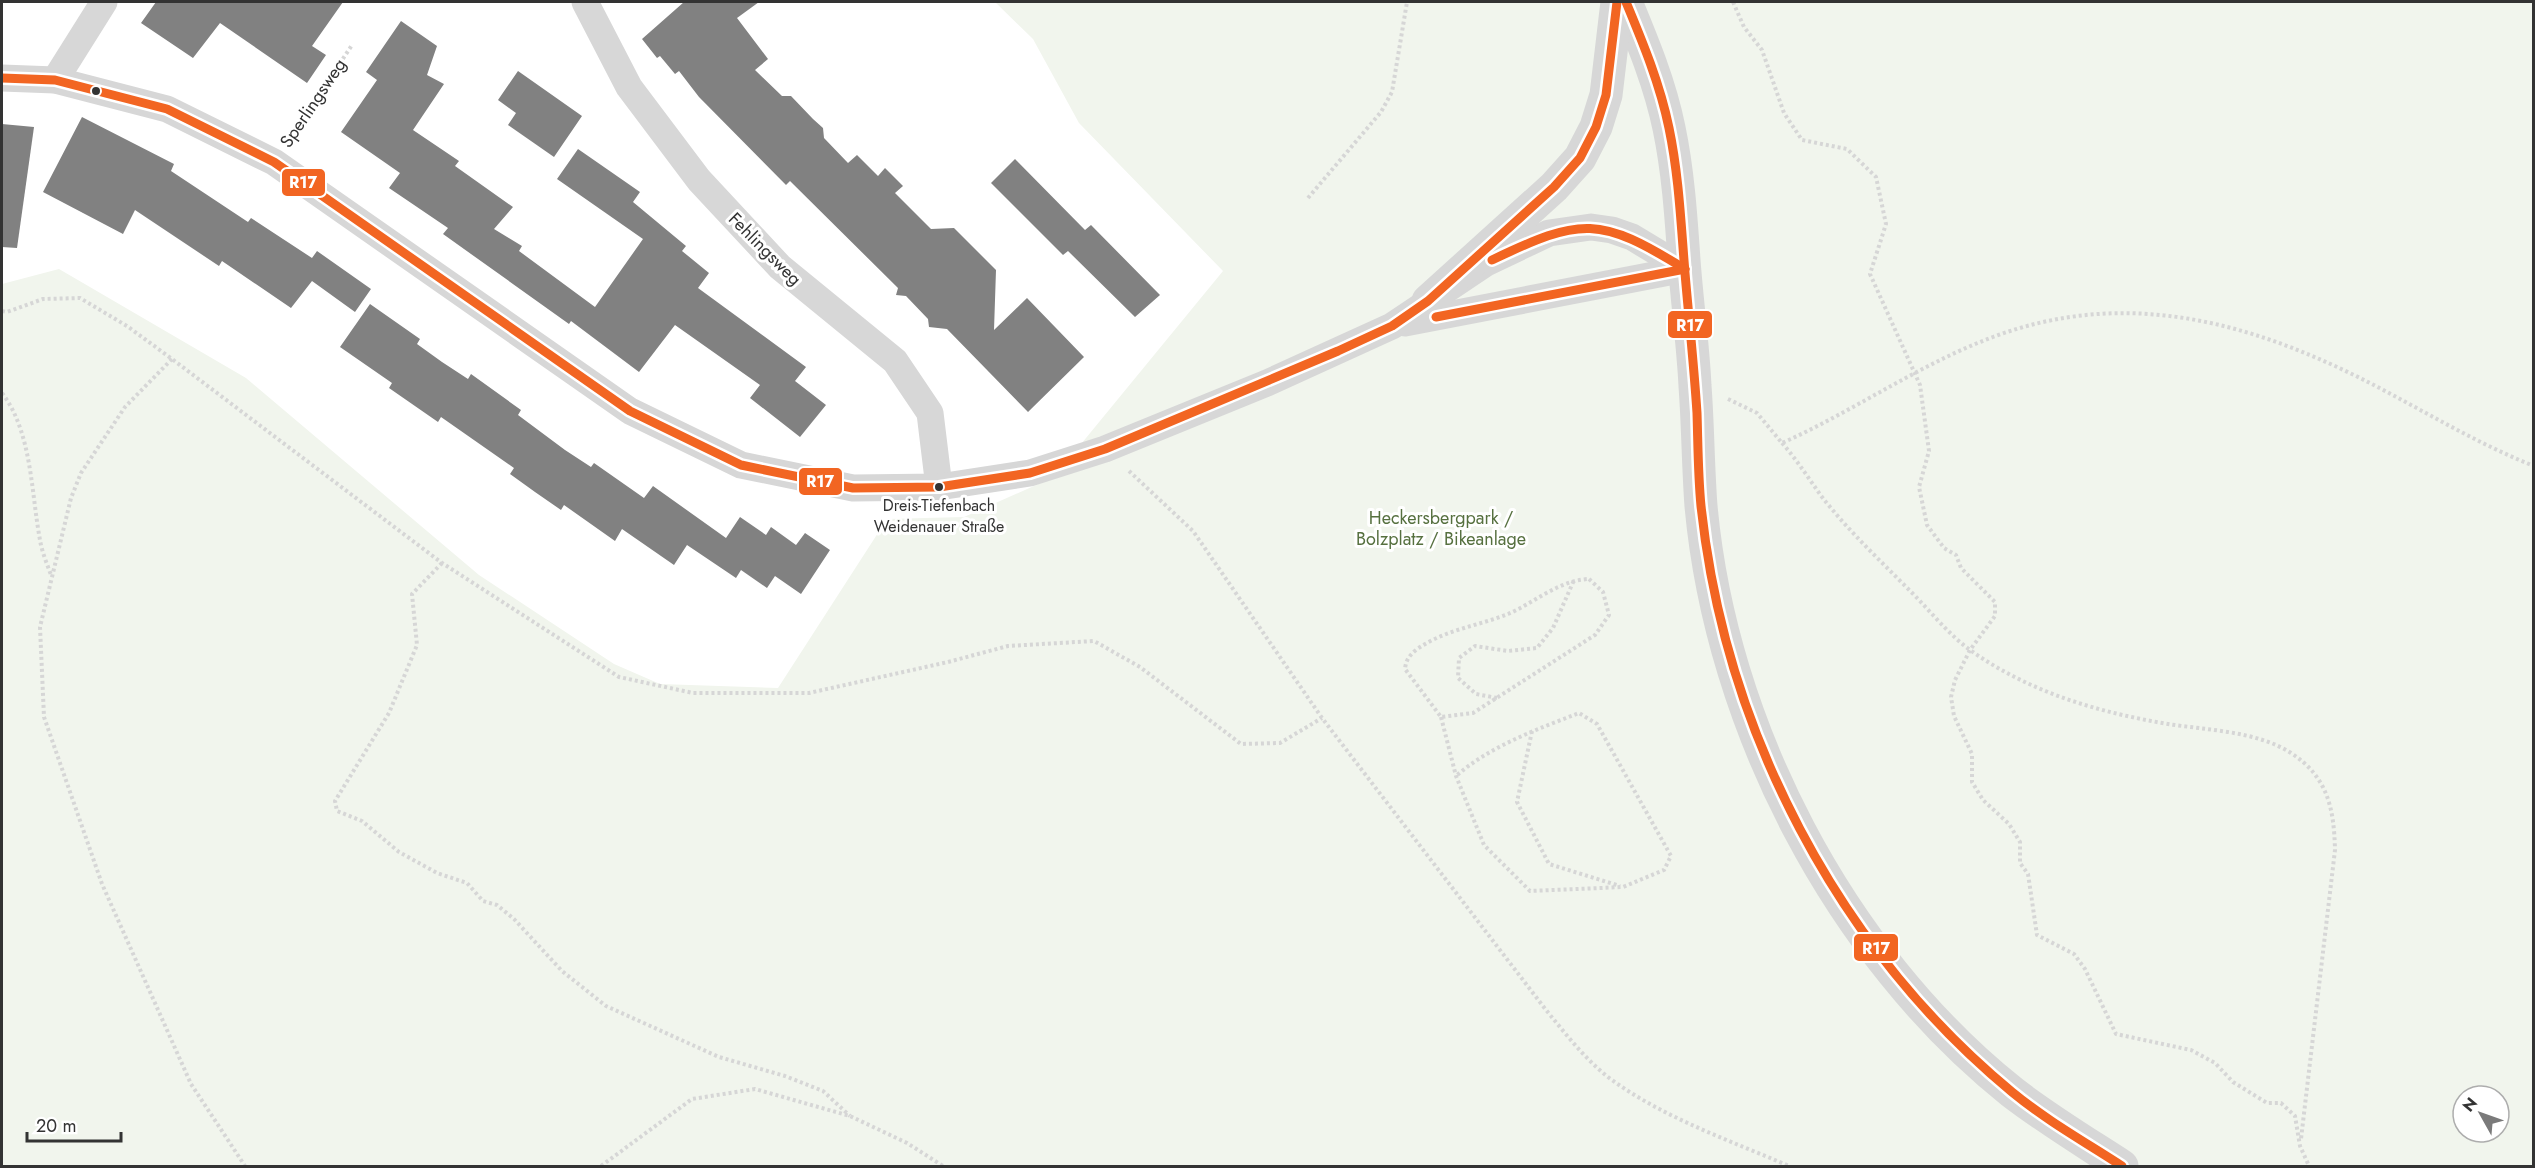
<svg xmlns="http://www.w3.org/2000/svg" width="2535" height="1168" font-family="Jost,sans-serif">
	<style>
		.green { fill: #f1f5ed; fill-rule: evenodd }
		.building { fill: #818181 }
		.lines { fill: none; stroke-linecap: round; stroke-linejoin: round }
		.path { stroke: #d6d6d6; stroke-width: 4; stroke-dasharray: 3 3; stroke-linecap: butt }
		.minor { stroke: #d7d7d7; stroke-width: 27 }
		.tertiary { stroke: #d7d7d7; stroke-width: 33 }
		.bus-1-casing { stroke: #fff; stroke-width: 14 }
		.bus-1 { stroke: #f26522; stroke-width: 9 }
		.bus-dot { fill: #333; stroke: #fff; stroke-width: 2 }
		.labels { text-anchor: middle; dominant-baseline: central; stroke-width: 6; stroke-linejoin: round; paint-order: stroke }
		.bus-label { font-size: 16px; fill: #333; stroke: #fff }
		.street-label { font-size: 18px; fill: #333; stroke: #fff }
		.park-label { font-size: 18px; fill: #56703f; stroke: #fff }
		.line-badge { stroke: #fff; stroke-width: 2 }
		.badge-label { font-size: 16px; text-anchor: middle; font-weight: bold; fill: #fff }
	</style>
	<rect width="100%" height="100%" fill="#fff"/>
	<!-- green -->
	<path class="green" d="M 995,2 L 2533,2 L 2533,1166 L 2,1166 L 2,284 L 59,269 L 246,378 L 479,575 L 614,664 L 660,684 L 778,688 L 887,519 L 964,517 L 1054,477 L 1223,271 L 1079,123 L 1033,39 ZM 2463,1096 L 2499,1096 L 2499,1132 L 2463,1132 Z"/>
	<!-- building -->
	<g class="building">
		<path d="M 156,2 L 343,2 L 312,46 L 326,55 L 307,83 L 220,23 L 193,58 L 141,23 Z"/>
		<path d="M 684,2 L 759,2 L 737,18 L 768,59 L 755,70 L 782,96 L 791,96 L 813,119 L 823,128 L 824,138 L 848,163 L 857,155 L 878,176 L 885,168 L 903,186 L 895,193 L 931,229 L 954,228 L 996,270 L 994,330 L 1027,298 L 1084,357 L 1028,412 L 947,329 L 929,327 L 928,319 L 906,296 L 896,295 L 898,288 L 790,181 L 786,185 L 699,97 L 679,71 L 675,74 L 660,56 L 657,58 L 642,39 Z"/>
		<path d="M 401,21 L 437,46 L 427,75 L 444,84 L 413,130 L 459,161 L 455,166 L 513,207 L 494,229 L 522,246 L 519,251 L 595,307 L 643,239 L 557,179 L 578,149 L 640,192 L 633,202 L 686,246 L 682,251 L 709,273 L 698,288 L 806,367 L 795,381 L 826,405 L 800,437 L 750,398 L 760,385 L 675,325 L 639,372 L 571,321 L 569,324 L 443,234 L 448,228 L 389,188 L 400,173 L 341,132 L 377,80 L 366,72 Z"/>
		<path d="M 518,71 L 582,116 L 554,157 L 508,125 L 516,113 L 498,100 Z"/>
		<path d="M 82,117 L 174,164 L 171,171 L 248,222 L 251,218 L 312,258 L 317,251 L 371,289 L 355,312 L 312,281 L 291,308 L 222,261 L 219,266 L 135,210 L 123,234 L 43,192 Z"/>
		<path d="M 2,124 L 34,127 L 17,248 L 2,247 Z"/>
		<path d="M 1015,159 L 1085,230 L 1091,225 L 1160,295 L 1135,317 L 1068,251 L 1063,255 L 991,183 Z"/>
		<path d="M 370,304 L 420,339 L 417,344 L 442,362 L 468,379 L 471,374 L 521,410 L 518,415 L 565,450 L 591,467 L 594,463 L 644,498 L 653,486 L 726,538 L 740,517 L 766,535 L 771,527 L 796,545 L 805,533 L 830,550 L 801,594 L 775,576 L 767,588 L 741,570 L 736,578 L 687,545 L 674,565 L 622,529 L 615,541 L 564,505 L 561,510 L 535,492 L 510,474 L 514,468 L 441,417 L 438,422 L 389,388 L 392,383 L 340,347 Z"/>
	</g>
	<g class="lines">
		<!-- path -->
		<g class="path">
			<path d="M 1733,2 L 1744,27 L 1762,50 L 1784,113 L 1802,140 L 1847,149 L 1876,177 L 1886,224 L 1870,274 L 1920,385 L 1929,451 L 1919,487 L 1927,525 L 1944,548 L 1956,555 L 1961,568 L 1995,602 L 1995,616 L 1970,650 L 1955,680 L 1951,697 L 1954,716 L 1972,754 L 1972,782 L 1983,800 L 2009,824 L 2020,842 L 2020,863 L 2028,874 L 2037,935 L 2074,954 L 2085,969 L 2116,1034 L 2191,1050 L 2215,1063 L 2233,1082 L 2267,1103 L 2281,1103 L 2295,1116 L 2300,1146 L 2309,1166"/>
			<path d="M 290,139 L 352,45"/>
			<path d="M 1308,198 L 1381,112 L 1392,92 L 1407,2"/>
			<path d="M 2,311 L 7,312 L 43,299 L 80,298 L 127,326 L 172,359 L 442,563 L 619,677 L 693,693 L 809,693 L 948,662 L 1008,646 L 1094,641 L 1140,667 L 1241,744 L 1280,743 L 1322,718"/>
			<path d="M 172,359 L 125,407 L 81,473 L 71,498 L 40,627 L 44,717 L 102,884 L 191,1084 L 245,1166"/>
			<path d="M 2,393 C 32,432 31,492 40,540 C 42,552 47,564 51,575"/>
			<path d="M 1728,399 L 1757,413 L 1782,443 C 1854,411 1920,364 1993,337 C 2121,289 2241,319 2360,378 C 2418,407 2473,442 2534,466"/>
			<path d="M 1782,443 C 1797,460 1809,479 1822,497 C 1851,534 1886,566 1919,600 C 1935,617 1951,636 1970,650 C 2029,692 2097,712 2168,724 C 2206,730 2257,731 2291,753 C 2328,777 2334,809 2335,850 L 2301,1139"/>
			<path d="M 1129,471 L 1193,531 L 1322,718 L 1546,1010 C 1565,1033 1584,1058 1608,1077 C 1661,1117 1729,1140 1789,1166"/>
			<path d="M 442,563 L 412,594 L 417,645 L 389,713 L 335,801 L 337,811 L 362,821 L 399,852 L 437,873 L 467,883 L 483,901 L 497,905 L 514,919 L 562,971 L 606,1006 L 719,1057 L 785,1076 L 823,1091 L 850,1116"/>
			<path d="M 1589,579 L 1603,592 L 1609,615 L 1595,635 L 1473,713 L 1441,717 L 1405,669 C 1406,660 1409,656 1416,650 C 1443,630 1478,626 1508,614 C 1534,603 1559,580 1589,579 Z"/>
			<path d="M 1497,698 L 1476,694 L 1458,678 L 1459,658 L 1475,646 L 1508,651 L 1537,648 L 1553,628 L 1574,580"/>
			<path d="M 1441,717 L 1456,776 L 1484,845 L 1530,891 L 1623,887 L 1664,870 L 1671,856 L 1597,724 L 1579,713 C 1538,729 1490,746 1456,776"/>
			<path d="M 1532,731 L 1517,802 L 1549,864 L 1620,886"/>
			<path d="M 601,1166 L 692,1099 L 755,1089 L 850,1116 L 907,1143 L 943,1166"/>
		</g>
		<!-- minor -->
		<g class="minor">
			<path d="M 585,2 L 629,87 L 699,180 L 780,267 L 895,361 L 930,413 L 939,487"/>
			<path d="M 2,78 L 55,80 L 167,109 L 274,162 L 630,411 L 741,465 L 853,488 L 939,487 L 1030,473 L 1105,449 L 1267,383 L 1392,326 L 1486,263 L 1549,233 L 1591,227 L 1612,230 L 1632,237 L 1685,269"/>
			<path d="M 55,80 L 104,2"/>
			<path d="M 1405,323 L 1685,269"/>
		</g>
		<!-- tertiary -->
		<g class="tertiary">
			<path d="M 1626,2 C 1643,43 1660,84 1669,128 C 1678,171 1681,216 1684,260 C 1687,302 1693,344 1695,386 C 1698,426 1698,466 1701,506 C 1721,725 1839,954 2012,1092 C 2047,1119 2085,1142 2122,1166"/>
			<path d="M 1428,301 L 1554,187 L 1580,158 L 1596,127 L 1606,95 L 1617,2"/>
		</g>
		<defs>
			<g id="bus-1">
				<path d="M 1626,2 C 1643,43 1660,84 1669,128 C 1679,176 1681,225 1685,273 C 1689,320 1694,366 1697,413 C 1698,444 1698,475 1701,506 C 1725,731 1837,947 2012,1092 C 2046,1120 2085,1142 2122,1166"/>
				<path d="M 2,78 L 55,80 L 167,109 L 274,162 L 630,411 L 741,465 L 853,488 L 939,487 L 1030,473 L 1105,449 L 1338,351 L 1392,326 L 1428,301 L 1554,187 L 1580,158 L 1596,127 L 1606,95 L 1617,2"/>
				<path d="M 1492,260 C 1582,217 1599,216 1685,269"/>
				<path d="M 1436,317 L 1685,269"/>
			</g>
		</defs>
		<!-- bus-1 casing -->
		<use href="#bus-1" class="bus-1-casing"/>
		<!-- bus-1 -->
		<use href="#bus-1" class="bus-1"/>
	</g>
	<!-- markers -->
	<g class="bus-dot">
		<circle cx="96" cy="91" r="5"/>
		<circle cx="939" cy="487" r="5"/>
	</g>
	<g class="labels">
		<!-- bus labels -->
		<g class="bus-label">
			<text x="939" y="505">Dreis-Tiefenbach<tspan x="939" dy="21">Weidenauer Straße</tspan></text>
		</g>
		<!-- street labels -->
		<g class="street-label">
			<text transform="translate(313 103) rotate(-56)">Sperlingsweg</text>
			<text transform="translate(765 249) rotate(45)">Fehlingsweg</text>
		</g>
		<!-- park labels -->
		<g class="park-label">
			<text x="1441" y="518">Heckersbergpark /<tspan x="1441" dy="21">Bolzplatz / Bikeanlage</tspan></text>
		</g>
	</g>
	<g class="line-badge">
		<rect x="281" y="168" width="45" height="29" rx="6" fill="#f26522"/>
		<rect x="1667" y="310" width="46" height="29" rx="6" fill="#f26522"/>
		<rect x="798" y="467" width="45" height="29" rx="6" fill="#f26522"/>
		<rect x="1853" y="933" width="46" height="29" rx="6" fill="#f26522"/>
	</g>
	<g class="badge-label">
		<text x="303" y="188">R17</text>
		<text x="1690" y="331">R17</text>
		<text x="820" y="487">R17</text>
		<text x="1876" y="954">R17</text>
	</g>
	<!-- border -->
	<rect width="2535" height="1168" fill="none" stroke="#333333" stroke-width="6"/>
	<!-- north arrow -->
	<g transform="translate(2481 1114) rotate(310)"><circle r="28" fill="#ffffff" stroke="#adadad" stroke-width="1.5"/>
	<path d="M0-4.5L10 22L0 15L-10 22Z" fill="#7a7a7a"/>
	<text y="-9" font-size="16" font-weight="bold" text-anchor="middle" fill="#333333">N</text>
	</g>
	<!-- scale -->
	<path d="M27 1132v9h94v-9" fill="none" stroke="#333333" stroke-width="3"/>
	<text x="36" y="1132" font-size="18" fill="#333333" stroke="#ffffff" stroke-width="4.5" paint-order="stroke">20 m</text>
</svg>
